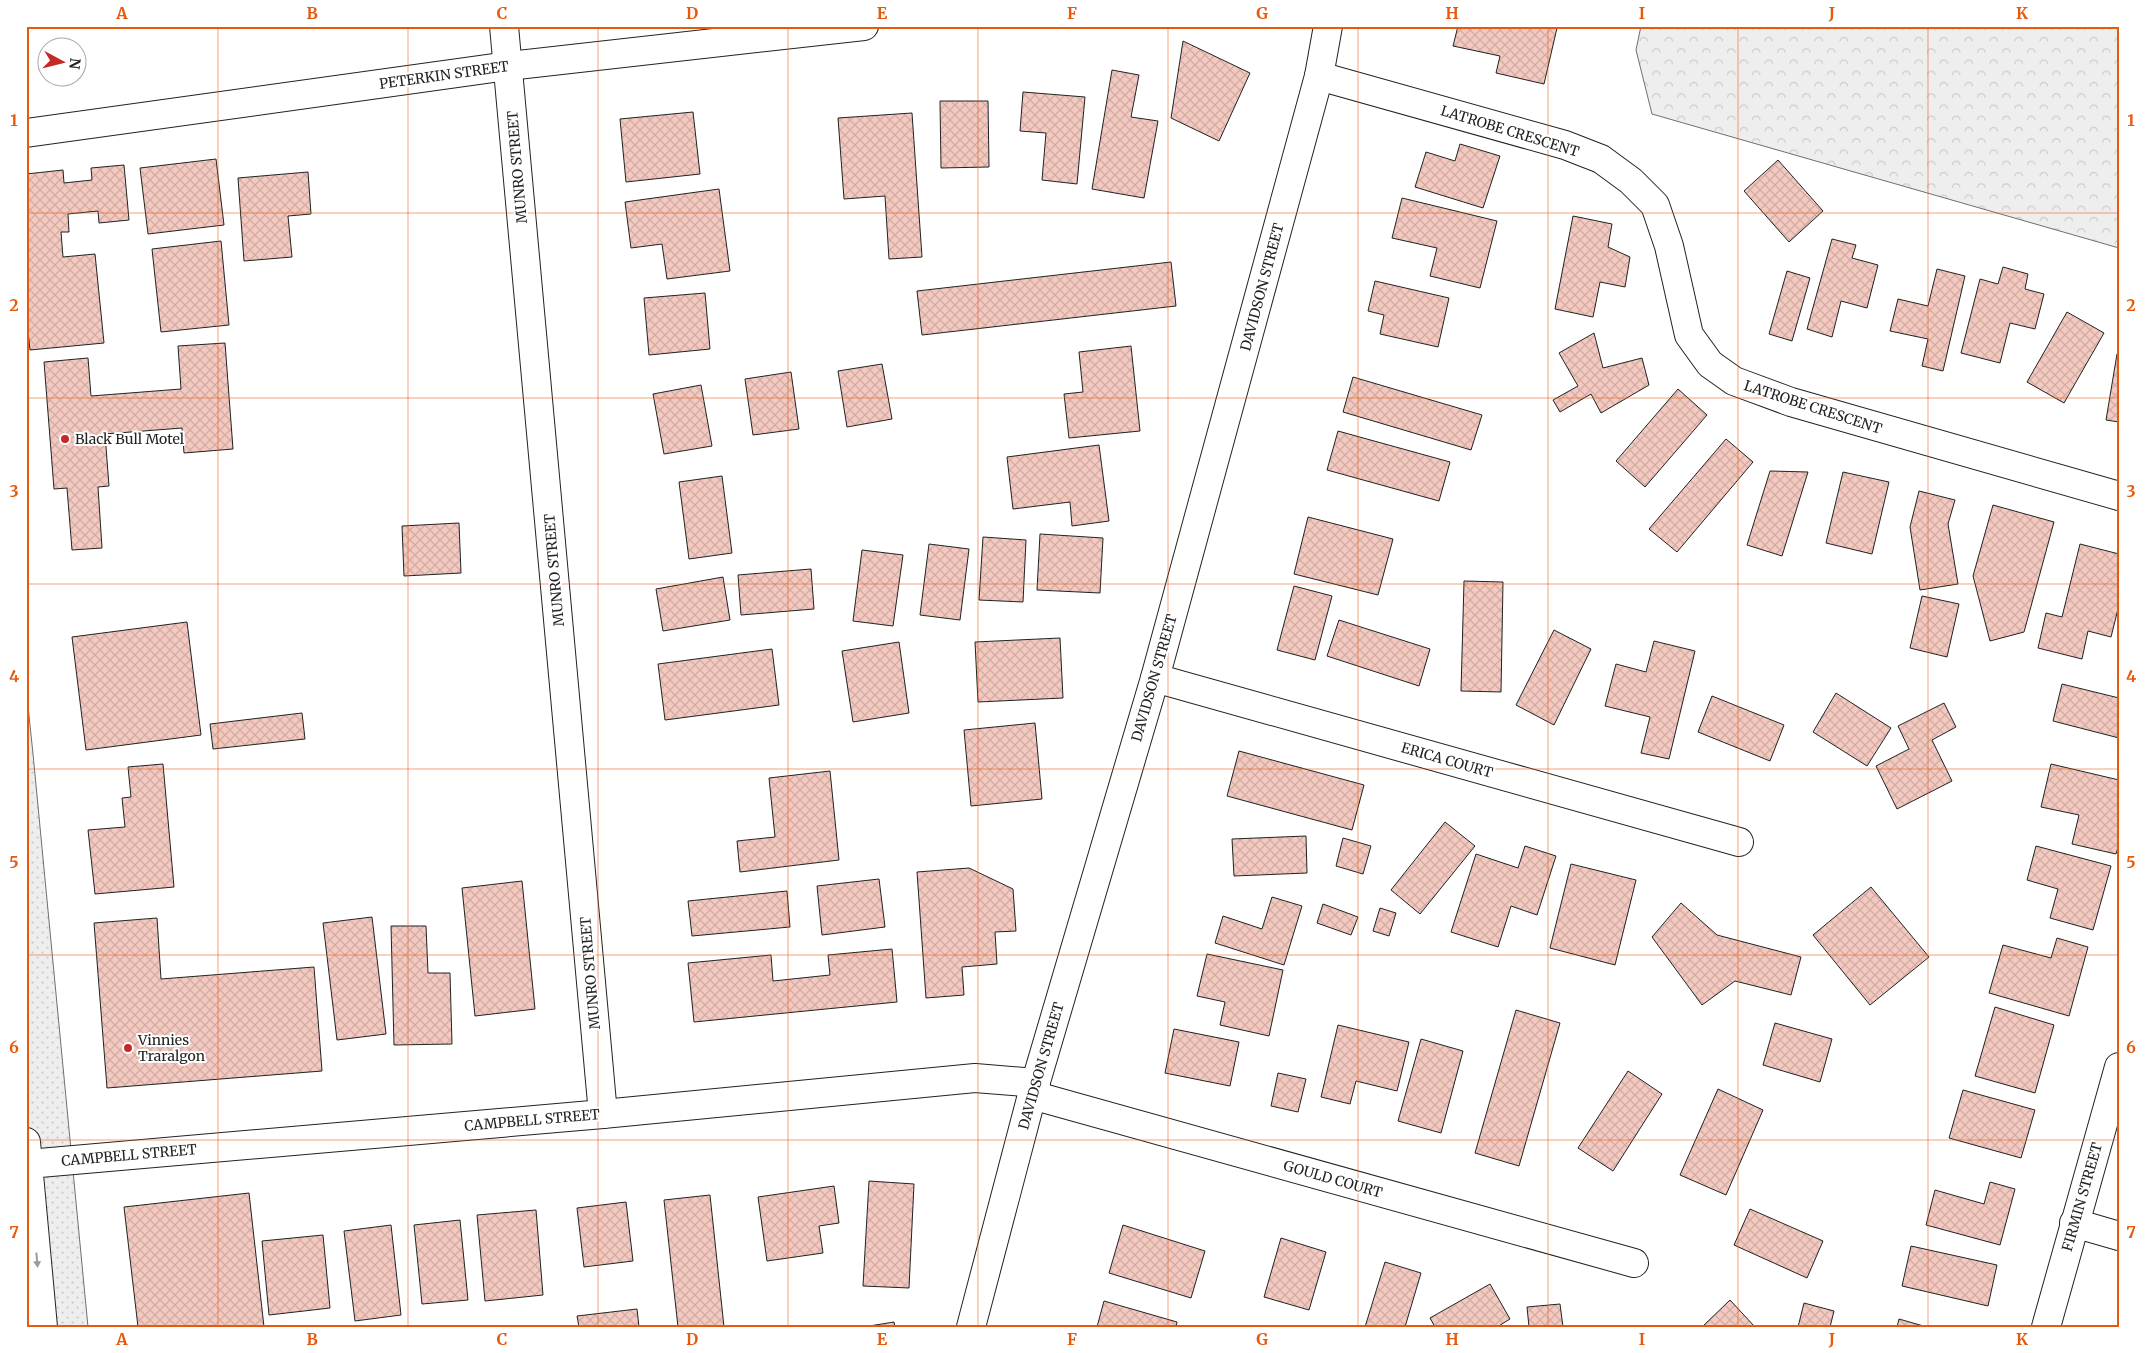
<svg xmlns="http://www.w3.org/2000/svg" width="2145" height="1353" font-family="Merriweather,serif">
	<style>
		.grass { fill: url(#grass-dots); stroke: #6f6f6f }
		.park { fill: url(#park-crowns); stroke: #6f6f6f }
		.building { fill: url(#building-cross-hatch); stroke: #222 }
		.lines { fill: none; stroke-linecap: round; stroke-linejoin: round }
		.street-casing { stroke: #222; stroke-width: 30 }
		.street { stroke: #fff; stroke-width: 28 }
		.oneway { fill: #9c9c9c }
		.grid { fill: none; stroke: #e8590c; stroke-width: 1; stroke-opacity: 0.55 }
		.poi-dot { fill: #c62828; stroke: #fff; stroke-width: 2 }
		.labels { text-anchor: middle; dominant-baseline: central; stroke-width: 4; stroke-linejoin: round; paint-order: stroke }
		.street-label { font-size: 14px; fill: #222; stroke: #fff }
		.poi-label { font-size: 14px; fill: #222; stroke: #fff; text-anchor: start }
		.neatline { fill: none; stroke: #e8590c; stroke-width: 2 }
		.grid-label { font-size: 16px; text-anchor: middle; font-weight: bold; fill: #e8590c }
	</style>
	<defs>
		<pattern id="grass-dots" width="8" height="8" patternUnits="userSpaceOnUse" patternTransform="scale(1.25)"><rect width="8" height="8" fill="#eee"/><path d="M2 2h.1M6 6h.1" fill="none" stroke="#ccc" stroke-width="1.8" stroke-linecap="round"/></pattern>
		<pattern id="park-crowns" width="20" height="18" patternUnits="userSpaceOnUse" patternTransform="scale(1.25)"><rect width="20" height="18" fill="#eee"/><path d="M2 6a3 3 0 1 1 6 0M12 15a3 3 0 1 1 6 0" fill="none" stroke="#ccc"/></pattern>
		<pattern id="building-cross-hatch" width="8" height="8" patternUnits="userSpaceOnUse" patternTransform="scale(1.25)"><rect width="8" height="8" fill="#f3c9c0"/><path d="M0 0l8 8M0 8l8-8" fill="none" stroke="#d0aca5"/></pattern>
	</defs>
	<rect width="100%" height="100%" fill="#fff"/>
	<!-- grass -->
	<path class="grass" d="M 26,687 L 33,754 L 88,1327 L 26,1327 Z"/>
	<!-- park -->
	<path class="park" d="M 1641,26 L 2119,26 L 2119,248 L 1652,114 L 1636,50 Z"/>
	<!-- building -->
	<g class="building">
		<path d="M 1458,26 L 1549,26 L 1557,28 L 1544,84 L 1496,73 L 1500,56 L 1453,46 Z"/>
		<path d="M 1183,41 L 1250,73 L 1219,141 L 1171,118 Z"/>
		<path d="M 1112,70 L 1139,75 L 1131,117 L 1158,121 L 1144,198 L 1092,189 Z"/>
		<path d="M 1023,92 L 1085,97 L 1077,184 L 1042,180 L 1046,133 L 1020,131 Z"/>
		<path d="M 940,101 L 988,101 L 989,167 L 941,168 Z"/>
		<path d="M 693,112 L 700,174 L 626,182 L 620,119 Z"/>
		<path d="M 912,113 L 922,257 L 889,259 L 885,196 L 844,199 L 838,118 Z"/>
		<path d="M 1460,144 L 1500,156 L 1483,208 L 1415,187 L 1426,152 L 1455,161 Z"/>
		<path d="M 216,159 L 224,225 L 148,234 L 140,168 Z"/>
		<path d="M 1778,160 L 1823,211 L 1789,242 L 1744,191 Z"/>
		<path d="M 124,165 L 129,220 L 99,223 L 98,211 L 68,214 L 69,232 L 61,232 L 63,257 L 95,254 L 104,343 L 30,350 L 26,313 L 26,174 L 63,170 L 64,183 L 92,180 L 91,168 Z"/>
		<path d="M 308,172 L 311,214 L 288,216 L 292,257 L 244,261 L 238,178 Z"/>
		<path d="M 719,189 L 730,271 L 667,279 L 662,244 L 631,248 L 625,202 Z"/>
		<path d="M 1402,198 L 1497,221 L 1480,288 L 1430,276 L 1437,248 L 1392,238 Z"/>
		<path d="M 1573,216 L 1612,224 L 1608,247 L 1630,257 L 1625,287 L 1600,282 L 1593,317 L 1555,309 Z"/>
		<path d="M 1832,239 L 1856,245 L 1852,258 L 1878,265 L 1867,308 L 1841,301 L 1832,337 L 1807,329 Z"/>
		<path d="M 221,241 L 229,325 L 161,332 L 152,249 Z"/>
		<path d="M 1171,262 L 1176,306 L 922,335 L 917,291 Z"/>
		<path d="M 2003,267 L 2028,274 L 2025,289 L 2044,294 L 2035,329 L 2010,323 L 2000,363 L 1961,353 L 1980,279 L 1998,284 Z"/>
		<path d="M 1937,269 L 1965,276 L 1943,371 L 1922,366 L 1928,339 L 1890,331 L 1898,299 L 1928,306 Z"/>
		<path d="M 1787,271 L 1810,278 L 1792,341 L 1769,334 Z"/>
		<path d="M 1375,281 L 1449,298 L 1438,347 L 1380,334 L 1384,315 L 1368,311 Z"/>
		<path d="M 705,293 L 710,349 L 649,355 L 644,298 Z"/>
		<path d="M 2067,312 L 2104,333 L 2064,403 L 2027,382 Z"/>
		<path d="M 1594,333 L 1603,368 L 1642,358 L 1649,385 L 1601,413 L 1591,394 L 1560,412 L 1553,400 L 1578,386 L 1559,353 Z"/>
		<path d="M 225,343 L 233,449 L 184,453 L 182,428 L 105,434 L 109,486 L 98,487 L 102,548 L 72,550 L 67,488 L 54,489 L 44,362 L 88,358 L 91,396 L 181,389 L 178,346 Z"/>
		<path d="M 1131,346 L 1140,431 L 1069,438 L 1064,394 L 1083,392 L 1079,352 Z"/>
		<path d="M 2117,354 L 2119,354 L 2119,422 L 2106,420 Z"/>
		<path d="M 882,364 L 892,419 L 847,427 L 838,371 Z"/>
		<path d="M 791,372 L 799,429 L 753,435 L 745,379 Z"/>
		<path d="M 1353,377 L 1482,415 L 1471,450 L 1343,412 Z"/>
		<path d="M 701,385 L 712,446 L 664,454 L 653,394 Z"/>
		<path d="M 1678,389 L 1707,415 L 1645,487 L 1616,461 Z"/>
		<path d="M 1338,431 L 1450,462 L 1439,501 L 1327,470 Z"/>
		<path d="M 1726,439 L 1753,462 L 1677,552 L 1649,529 Z"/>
		<path d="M 1099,445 L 1109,521 L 1072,526 L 1070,502 L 1013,509 L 1007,457 Z"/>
		<path d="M 1770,471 L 1808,472 L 1782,556 L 1747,545 Z"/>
		<path d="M 1843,472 L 1889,482 L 1872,554 L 1826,543 Z"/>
		<path d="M 722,476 L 732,553 L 689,559 L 679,482 Z"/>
		<path d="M 1919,491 L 1955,500 L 1948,524 L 1958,584 L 1920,590 L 1910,527 Z"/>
		<path d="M 1993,505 L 2054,522 L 2024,632 L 1990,641 L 1973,576 Z"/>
		<path d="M 1308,517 L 1393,539 L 1378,595 L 1294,574 Z"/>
		<path d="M 459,523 L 461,573 L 404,576 L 402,526 Z"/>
		<path d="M 1040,534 L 1103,538 L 1100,593 L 1037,590 Z"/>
		<path d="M 983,537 L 1026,540 L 1023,602 L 979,600 Z"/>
		<path d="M 929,544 L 969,549 L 960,620 L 920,615 Z"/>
		<path d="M 2080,544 L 2119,554 L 2119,605 L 2111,637 L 2088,631 L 2082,659 L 2038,648 L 2046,613 L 2062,617 Z"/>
		<path d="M 862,550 L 903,555 L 893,626 L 853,621 Z"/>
		<path d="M 811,569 L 814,609 L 741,615 L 738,575 Z"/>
		<path d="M 723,577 L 730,620 L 663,631 L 656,589 Z"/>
		<path d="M 1464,581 L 1503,582 L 1501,692 L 1461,691 Z"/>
		<path d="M 1294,586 L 1332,596 L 1315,660 L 1277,650 Z"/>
		<path d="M 1922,596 L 1959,604 L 1947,657 L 1910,648 Z"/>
		<path d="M 1339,620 L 1430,649 L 1419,686 L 1327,656 Z"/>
		<path d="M 187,622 L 201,735 L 86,750 L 72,637 Z"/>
		<path d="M 1554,630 L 1591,649 L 1554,725 L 1516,705 Z"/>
		<path d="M 1060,638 L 1063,698 L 978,702 L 975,642 Z"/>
		<path d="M 1654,641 L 1695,651 L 1669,759 L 1641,753 L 1650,717 L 1605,706 L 1616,664 L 1646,672 Z"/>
		<path d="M 899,642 L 909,713 L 853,722 L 842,651 Z"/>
		<path d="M 772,649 L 779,705 L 665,720 L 658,664 Z"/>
		<path d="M 2062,684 L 2119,698 L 2119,738 L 2053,721 Z"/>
		<path d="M 1836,693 L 1891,728 L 1867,766 L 1813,732 Z"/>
		<path d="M 1712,696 L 1784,725 L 1770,761 L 1698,732 Z"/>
		<path d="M 1944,703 L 1956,727 L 1932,740 L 1952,781 L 1897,809 L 1876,766 L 1909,749 L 1898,726 Z"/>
		<path d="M 302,713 L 305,739 L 213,749 L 210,724 Z"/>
		<path d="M 1035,723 L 1042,799 L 971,806 L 964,730 Z"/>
		<path d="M 1239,751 L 1364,785 L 1352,830 L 1227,796 Z"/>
		<path d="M 163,764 L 174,887 L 95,894 L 88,830 L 125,827 L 122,798 L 131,797 L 128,767 Z"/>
		<path d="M 2051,764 L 2119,780 L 2119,844 L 2116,854 L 2072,844 L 2079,815 L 2041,807 Z"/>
		<path d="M 830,771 L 839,860 L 740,872 L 737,841 L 775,837 L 769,778 Z"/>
		<path d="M 1445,822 L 1475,846 L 1420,914 L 1391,890 Z"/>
		<path d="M 1306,836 L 1307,873 L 1234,876 L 1232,839 Z"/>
		<path d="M 1343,838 L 1371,846 L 1363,874 L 1336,866 Z"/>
		<path d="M 1525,846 L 1556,856 L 1537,915 L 1511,906 L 1498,947 L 1451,932 L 1476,854 L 1518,868 Z"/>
		<path d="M 2036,846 L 2111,866 L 2093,930 L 2050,918 L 2058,889 L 2027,880 Z"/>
		<path d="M 1571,864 L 1636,880 L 1615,965 L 1550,948 Z"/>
		<path d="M 969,868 L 1013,889 L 1016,931 L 995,932 L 997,964 L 962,967 L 964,995 L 926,998 L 917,872 Z"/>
		<path d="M 879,879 L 885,927 L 822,935 L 817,886 Z"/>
		<path d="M 522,881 L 535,1009 L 475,1016 L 462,888 Z"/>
		<path d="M 1871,887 L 1929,957 L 1870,1005 L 1813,935 Z"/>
		<path d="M 787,891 L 790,927 L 692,936 L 688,901 Z"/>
		<path d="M 1272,897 L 1302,906 L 1284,965 L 1215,943 L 1223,916 L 1262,929 Z"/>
		<path d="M 1681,903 L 1717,935 L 1801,957 L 1791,995 L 1735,981 L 1702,1005 L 1652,937 Z"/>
		<path d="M 1323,904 L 1358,917 L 1351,935 L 1317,923 Z"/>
		<path d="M 1380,908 L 1396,913 L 1389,936 L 1373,931 Z"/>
		<path d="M 372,917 L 386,1034 L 337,1040 L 323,923 Z"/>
		<path d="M 157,918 L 161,979 L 314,967 L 322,1071 L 107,1088 L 94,923 Z"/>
		<path d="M 391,926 L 426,926 L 428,973 L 450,973 L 452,1044 L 394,1045 Z"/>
		<path d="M 2057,938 L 2088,947 L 2069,1016 L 1989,993 L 2003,945 L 2051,958 Z"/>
		<path d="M 892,949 L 897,1002 L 694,1022 L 688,963 L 771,955 L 773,981 L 830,975 L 828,955 Z"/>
		<path d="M 1207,954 L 1283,970 L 1269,1036 L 1220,1025 L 1225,1002 L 1197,996 Z"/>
		<path d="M 1995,1007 L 2054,1025 L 2035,1093 L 1975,1076 Z"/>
		<path d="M 1516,1010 L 1560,1023 L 1519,1166 L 1475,1153 Z"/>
		<path d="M 1775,1023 L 1832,1039 L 1820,1082 L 1763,1065 Z"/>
		<path d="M 1338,1025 L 1409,1042 L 1397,1091 L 1356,1081 L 1350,1104 L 1321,1097 Z"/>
		<path d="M 1174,1029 L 1239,1042 L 1230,1086 L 1165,1073 Z"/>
		<path d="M 1421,1039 L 1463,1051 L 1441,1133 L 1398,1121 Z"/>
		<path d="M 1628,1071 L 1662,1094 L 1613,1171 L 1578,1148 Z"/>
		<path d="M 1278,1073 L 1306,1079 L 1298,1112 L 1271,1106 Z"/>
		<path d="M 1718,1089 L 1763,1110 L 1726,1195 L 1680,1175 Z"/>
		<path d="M 1963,1090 L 2035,1110 L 2021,1158 L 1949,1138 Z"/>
		<path d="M 869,1181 L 914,1184 L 909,1288 L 863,1286 Z"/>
		<path d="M 1990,1182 L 2015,1189 L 2000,1245 L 1926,1225 L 1935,1190 L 1984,1204 Z"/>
		<path d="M 834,1186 L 839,1223 L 819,1226 L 823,1253 L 767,1261 L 758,1197 Z"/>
		<path d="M 249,1193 L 264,1327 L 138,1327 L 124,1207 Z"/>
		<path d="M 710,1195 L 724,1327 L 678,1327 L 664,1200 Z"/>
		<path d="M 626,1202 L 633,1261 L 584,1267 L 577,1208 Z"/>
		<path d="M 1750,1209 L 1823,1241 L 1807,1278 L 1734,1245 Z"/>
		<path d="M 536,1210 L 543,1295 L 485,1301 L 477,1215 Z"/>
		<path d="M 460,1220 L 468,1300 L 422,1304 L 414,1225 Z"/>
		<path d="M 391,1225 L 401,1315 L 355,1321 L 344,1231 Z"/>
		<path d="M 1123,1225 L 1205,1251 L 1191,1298 L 1109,1273 Z"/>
		<path d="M 323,1235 L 330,1308 L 269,1315 L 262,1241 Z"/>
		<path d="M 1281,1238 L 1326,1252 L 1309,1310 L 1264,1297 Z"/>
		<path d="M 1911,1246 L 1997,1265 L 1988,1306 L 1902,1286 Z"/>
		<path d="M 1385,1262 L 1421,1273 L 1405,1327 L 1365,1327 Z"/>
		<path d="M 1490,1284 L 1510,1319 L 1497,1327 L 1435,1327 L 1430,1318 Z"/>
		<path d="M 1730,1300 L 1755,1327 L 1702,1327 Z"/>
		<path d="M 1104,1301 L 1177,1322 L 1176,1327 L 1097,1327 Z"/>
		<path d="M 1804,1303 L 1834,1311 L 1830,1327 L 1798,1327 Z"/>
		<path d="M 1560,1304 L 1563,1327 L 1529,1327 L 1527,1307 Z"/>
		<path d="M 637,1309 L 639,1327 L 579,1327 L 577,1316 Z"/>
		<path d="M 1899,1319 L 1927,1327 L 1897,1327 Z"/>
		<path d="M 894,1322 L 895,1327 L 863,1327 Z"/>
	</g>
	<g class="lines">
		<defs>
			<g id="street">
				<path d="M 504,26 L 603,1114"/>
				<path d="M 1319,76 L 1565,145 L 1601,159 L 1631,181 L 1655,205 L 1669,246 L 1689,335 L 1710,364 L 1734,381 L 1791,402 L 2119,496"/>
				<path d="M 26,133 L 508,66 L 864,26"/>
				<path d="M 1155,678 L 1739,842"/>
				<path d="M 1032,1095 L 1634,1263"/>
				<path d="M 26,1142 L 43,1327"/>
				<path d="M 28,1164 L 603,1114 L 975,1078 L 1036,1083"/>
				<path d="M 2074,1223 L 2119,1236"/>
				<path d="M 971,1327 L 1032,1095 L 1155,678 L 1319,76 L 1328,26"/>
				<path d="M 2046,1327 L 2119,1067"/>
			</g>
		</defs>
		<!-- street casing -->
		<use href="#street" class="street-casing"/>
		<!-- street -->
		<use href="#street" class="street"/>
	</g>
	<!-- one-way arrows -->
	<defs><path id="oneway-solid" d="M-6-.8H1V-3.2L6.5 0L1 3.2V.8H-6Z" transform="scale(1.25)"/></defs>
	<use class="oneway" href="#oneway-solid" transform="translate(37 1260) rotate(85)"/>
	<!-- grid -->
	<path class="grid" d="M 218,26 L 218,1327M 408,26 L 408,1327M 598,26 L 598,1327M 788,26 L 788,1327M 978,26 L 978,1327M 1168,26 L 1168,1327M 1358,26 L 1358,1327M 1548,26 L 1548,1327M 1738,26 L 1738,1327M 1928,26 L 1928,1327M 26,213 L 2119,213M 26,398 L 2119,398M 26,584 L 2119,584M 26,769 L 2119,769M 26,955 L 2119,955M 26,1140 L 2119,1140"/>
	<!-- markers -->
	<g class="poi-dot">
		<circle cx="65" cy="439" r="5"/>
		<circle cx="128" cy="1048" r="5"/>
	</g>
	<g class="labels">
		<!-- street labels -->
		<g class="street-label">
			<text transform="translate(444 75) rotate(-8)">PETERKIN STREET</text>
			<text transform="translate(1510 131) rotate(17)">LATROBE CRESCENT</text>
			<text transform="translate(517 167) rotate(-95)">MUNRO STREET</text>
			<text transform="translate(1262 287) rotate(-75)">DAVIDSON STREET</text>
			<text transform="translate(1813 407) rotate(18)">LATROBE CRESCENT</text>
			<text transform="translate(554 570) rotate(-95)">MUNRO STREET</text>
			<text transform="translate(1154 678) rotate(-74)">DAVIDSON STREET</text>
			<text transform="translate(1447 760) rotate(16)">ERICA COURT</text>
			<text transform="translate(590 973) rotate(-95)">MUNRO STREET</text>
			<text transform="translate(1041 1066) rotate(-74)">DAVIDSON STREET</text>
			<text transform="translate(532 1120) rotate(-5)">CAMPBELL STREET</text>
			<text transform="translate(129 1155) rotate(-5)">CAMPBELL STREET</text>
			<text transform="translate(1333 1179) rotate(16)">GOULD COURT</text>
			<text transform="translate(2082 1197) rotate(-74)">FIRMIN STREET</text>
		</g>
		<!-- poi labels -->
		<g class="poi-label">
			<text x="75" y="439">Black Bull Motel</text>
			<text x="138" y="1040">Vinnies<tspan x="138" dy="16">Traralgon</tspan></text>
		</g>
	</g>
	<!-- border -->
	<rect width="2145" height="1353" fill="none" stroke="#ffffff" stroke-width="55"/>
	<!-- north arrow -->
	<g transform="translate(62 62) rotate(97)"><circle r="24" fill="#ffffff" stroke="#a7a7a7"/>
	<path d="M0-4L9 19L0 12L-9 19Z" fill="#c62828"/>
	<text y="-8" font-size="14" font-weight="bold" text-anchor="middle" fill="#222222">N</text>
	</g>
	<rect x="28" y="28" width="2090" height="1298" class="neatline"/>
	<g class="grid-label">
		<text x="122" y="19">A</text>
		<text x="312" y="19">B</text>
		<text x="502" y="19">C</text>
		<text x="692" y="19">D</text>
		<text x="882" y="19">E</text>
		<text x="1072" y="19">F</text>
		<text x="1262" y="19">G</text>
		<text x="1452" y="19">H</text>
		<text x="1642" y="19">I</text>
		<text x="1832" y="19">J</text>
		<text x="2022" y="19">K</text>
		<text x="14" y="126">1</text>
		<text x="2131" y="126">1</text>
		<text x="14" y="311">2</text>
		<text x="2131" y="311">2</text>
		<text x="14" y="497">3</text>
		<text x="2131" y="497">3</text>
		<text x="14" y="682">4</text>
		<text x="2131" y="682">4</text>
		<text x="14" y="868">5</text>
		<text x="2131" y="868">5</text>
		<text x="14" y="1053">6</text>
		<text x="2131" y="1053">6</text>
		<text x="14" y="1238">7</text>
		<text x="2131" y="1238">7</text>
		<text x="122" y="1345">A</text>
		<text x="312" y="1345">B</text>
		<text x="502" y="1345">C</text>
		<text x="692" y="1345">D</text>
		<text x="882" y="1345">E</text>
		<text x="1072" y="1345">F</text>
		<text x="1262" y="1345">G</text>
		<text x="1452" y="1345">H</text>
		<text x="1642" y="1345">I</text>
		<text x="1832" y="1345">J</text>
		<text x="2022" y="1345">K</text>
	</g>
</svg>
